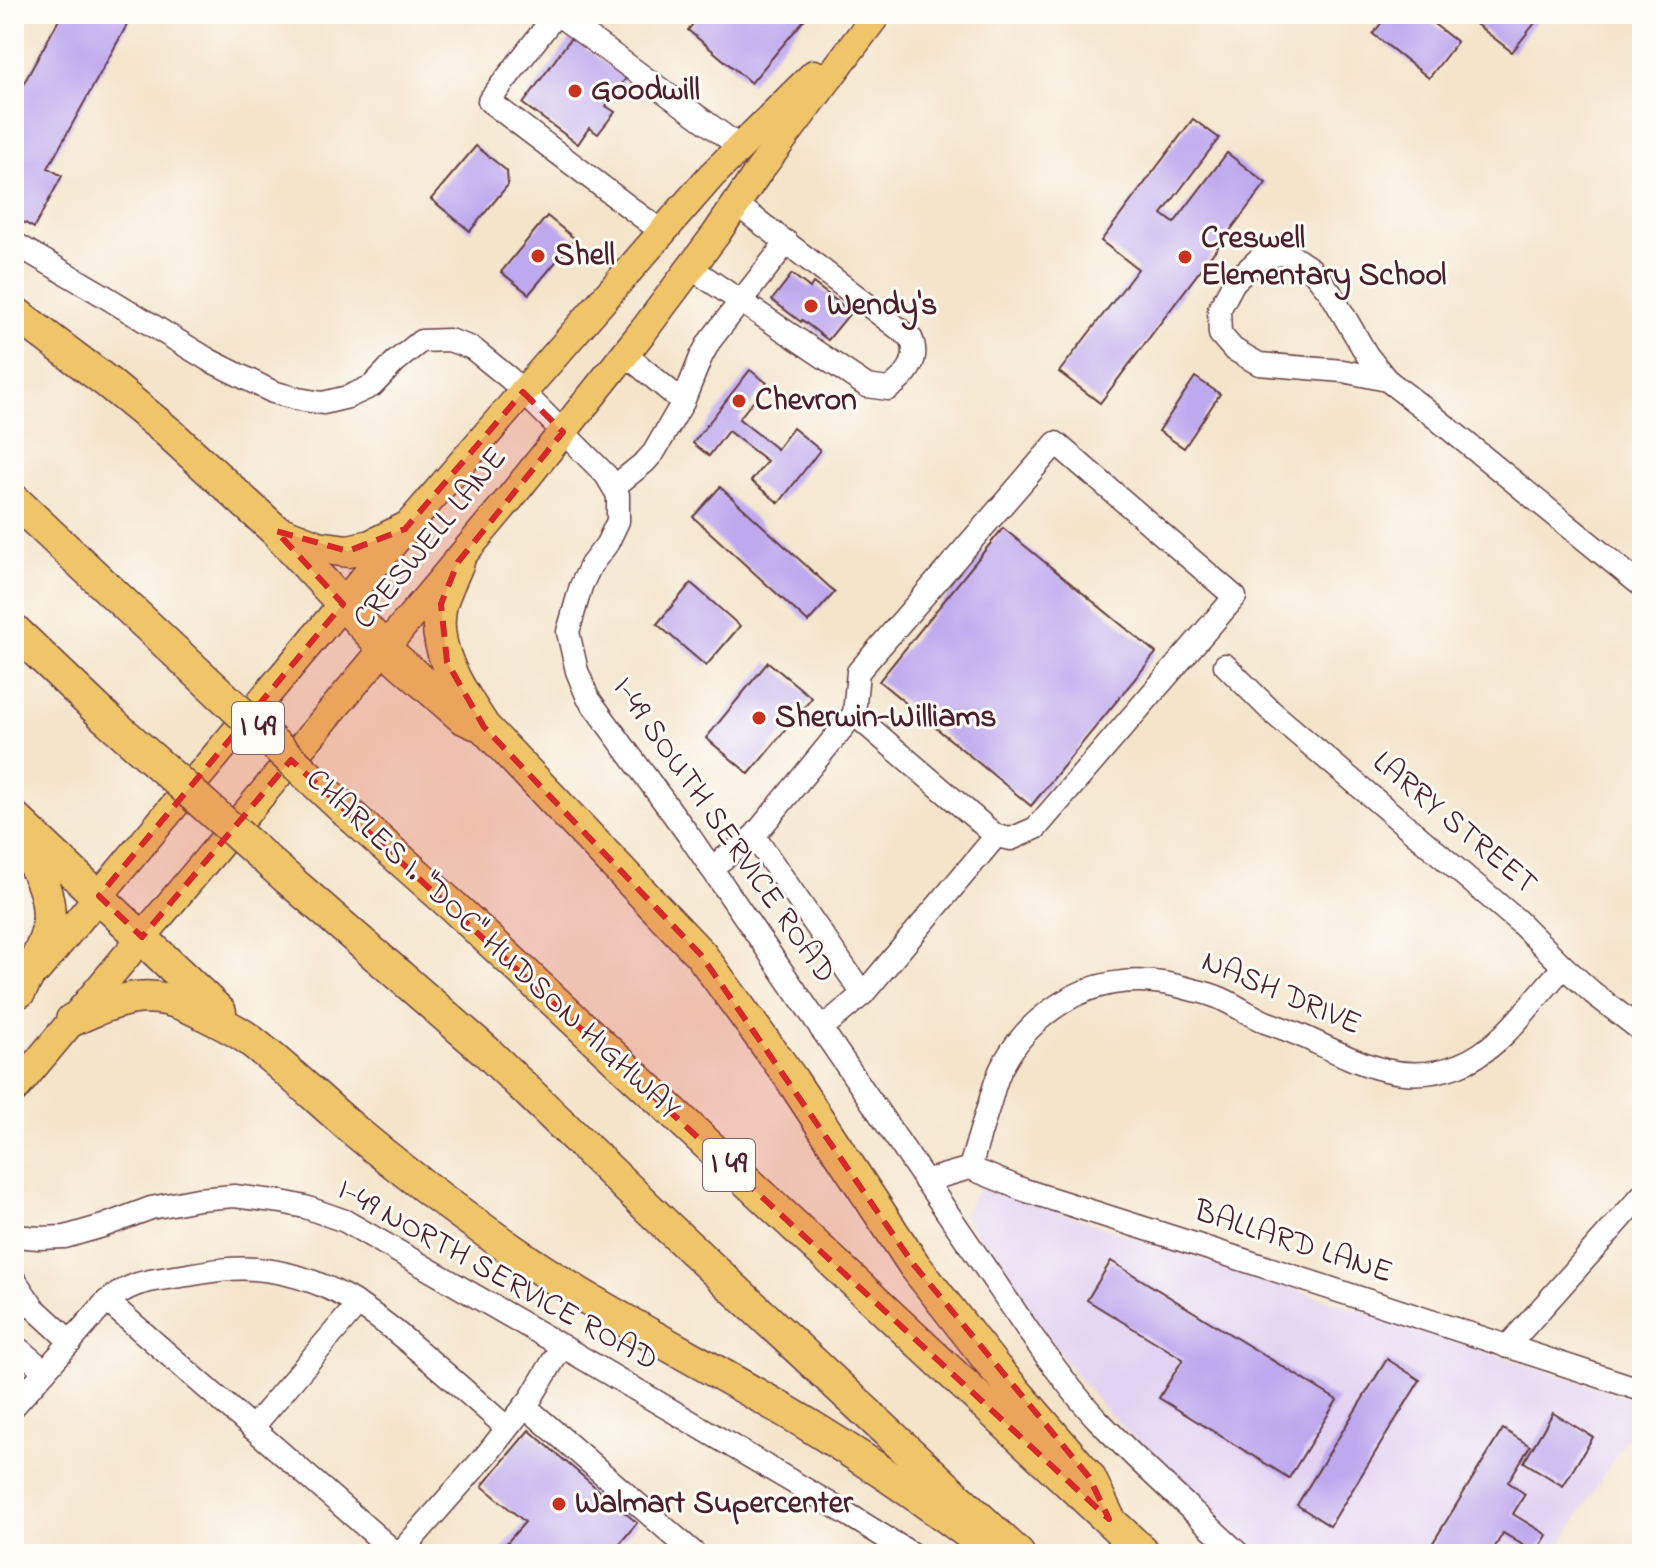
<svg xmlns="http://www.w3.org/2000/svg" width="1656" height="1568" font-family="'Indie Flower',sans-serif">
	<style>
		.built { fill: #e3d3f2 }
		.building { fill: #bea8ee }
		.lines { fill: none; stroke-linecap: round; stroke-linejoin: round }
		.minor-casing { stroke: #643d43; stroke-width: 25 }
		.major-casing { stroke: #643d43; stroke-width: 31 }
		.highway-casing { stroke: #643d43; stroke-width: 35 }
		.minor { stroke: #fff; stroke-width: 22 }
		.major { stroke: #f0c469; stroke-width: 28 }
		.highway { stroke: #f0c469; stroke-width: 32 }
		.highway-bridge-casing { stroke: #643d43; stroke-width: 35; stroke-linecap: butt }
		.highway-bridge { stroke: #f0c469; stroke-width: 32 }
		.marked { fill: #d62828; fill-opacity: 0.2; stroke: #d62828; stroke-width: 6; stroke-dasharray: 16 10; stroke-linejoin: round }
		.poi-dot { fill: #c8321e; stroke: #fdfcf7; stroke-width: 3 }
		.labels { text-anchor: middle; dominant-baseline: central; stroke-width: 6; stroke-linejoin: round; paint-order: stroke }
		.shield { fill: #fdfcf7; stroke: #806168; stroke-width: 2 }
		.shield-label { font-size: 30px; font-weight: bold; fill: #4a1f2b }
		.poi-label { font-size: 32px; font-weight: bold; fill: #4a1f2b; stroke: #fdfcf7; text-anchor: start }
		.street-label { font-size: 32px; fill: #4a1f2b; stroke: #fdfcf7 }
	</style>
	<rect width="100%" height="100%" fill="#fdfcf7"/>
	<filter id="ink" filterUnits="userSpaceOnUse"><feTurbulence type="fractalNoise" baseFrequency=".0125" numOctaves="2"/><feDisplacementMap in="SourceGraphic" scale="16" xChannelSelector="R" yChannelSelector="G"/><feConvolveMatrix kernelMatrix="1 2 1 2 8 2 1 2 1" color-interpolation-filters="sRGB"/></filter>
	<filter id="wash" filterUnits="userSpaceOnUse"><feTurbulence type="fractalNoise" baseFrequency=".006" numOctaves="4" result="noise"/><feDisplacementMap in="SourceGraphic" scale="32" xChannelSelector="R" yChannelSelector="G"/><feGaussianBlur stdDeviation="1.8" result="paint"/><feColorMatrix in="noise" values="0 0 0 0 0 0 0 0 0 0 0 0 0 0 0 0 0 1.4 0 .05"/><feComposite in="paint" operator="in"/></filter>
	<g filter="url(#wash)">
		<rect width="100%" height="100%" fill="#f4e4ca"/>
		<!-- built -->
		<path class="built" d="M 979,1190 L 991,1190 L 1642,1402 L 1642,1413 L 1555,1554 L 1256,1554 L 1148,1453 L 1101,1405 L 1059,1353 L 963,1215 L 973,1196 Z"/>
		<g id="blocks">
			<!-- building -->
			<g class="building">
				<path d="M 62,14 L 133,14 L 48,168 L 62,176 L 34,228 L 14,217 L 14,101 Z"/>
				<path d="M 701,14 L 809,14 L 751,83 L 688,30 Z"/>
				<path d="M 1388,14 L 1421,14 L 1457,42 L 1429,78 L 1373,34 Z"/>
				<path d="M 1463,14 L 1542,14 L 1512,52 Z"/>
				<path d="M 571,38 L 626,78 L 606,106 L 615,112 L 598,134 L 589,128 L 578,144 L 523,104 Z"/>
				<path d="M 1193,119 L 1219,138 L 1162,214 L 1174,223 L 1227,153 L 1266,183 L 1100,403 L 1059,372 L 1138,269 L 1101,241 Z"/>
				<path d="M 476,146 L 507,171 L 508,185 L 470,231 L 431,199 Z"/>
				<path d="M 547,216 L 575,239 L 529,294 L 501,272 Z"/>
				<path d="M 792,274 L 810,288 L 813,283 L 851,312 L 828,340 L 802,320 L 801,322 L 772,300 Z"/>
				<path d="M 750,370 L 767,383 L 739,419 L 777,449 L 793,428 L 820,450 L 779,503 L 751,481 L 767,461 L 728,431 L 709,456 L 693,443 Z"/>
				<path d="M 1195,377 L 1220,394 L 1184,448 L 1159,431 Z"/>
				<path d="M 720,487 L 835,592 L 808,622 L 693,517 Z"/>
				<path d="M 1003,528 L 1156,653 L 1031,806 L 879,681 Z"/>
				<path d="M 691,583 L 740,626 L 706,666 L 657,624 Z"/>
				<path d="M 768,662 L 812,698 L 749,774 L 706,738 Z"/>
				<path d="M 1111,1261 L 1337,1400 L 1289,1478 L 1159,1398 L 1183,1359 L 1087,1300 Z"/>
				<path d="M 1387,1359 L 1420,1380 L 1330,1526 L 1297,1505 Z"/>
				<path d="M 1553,1413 L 1593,1437 L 1563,1486 L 1524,1462 Z"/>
				<path d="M 1503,1429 L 1530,1446 L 1508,1482 L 1525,1494 L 1513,1514 L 1547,1535 L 1536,1553 L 1503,1533 L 1491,1554 L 1437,1554 L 1429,1549 Z"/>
				<path d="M 529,1430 L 637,1523 L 611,1554 L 497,1554 L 525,1522 L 482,1486 Z"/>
			</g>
		</g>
	</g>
	<g filter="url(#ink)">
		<use href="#blocks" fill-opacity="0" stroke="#643d43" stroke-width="2"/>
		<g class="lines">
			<defs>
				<g id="minor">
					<path d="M 556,14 L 489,101 L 662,232"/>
					<path d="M 557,14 L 740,147"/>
					<path d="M 14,243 L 101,294 L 209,360 L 273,392 L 298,399 L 323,403 L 348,397 L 372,386 L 395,362 L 421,341 L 449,340 L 472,348 L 509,378 L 606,475 L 618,495 L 618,521 L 607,544 L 591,565 L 581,586 L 568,632 L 577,671 L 588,698 L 690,837 L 1034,1339 C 1054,1367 1075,1396 1099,1421 C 1144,1468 1192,1510 1239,1554"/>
					<path d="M 1287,253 L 1311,269 L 1330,292 L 1367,355 L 1387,380 L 1343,371 L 1259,364 L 1233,349 L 1220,334 L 1219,310 L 1234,282 L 1260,258 Z"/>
					<path d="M 691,268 L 867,386 L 888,389 C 906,377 921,360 911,338 L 736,204"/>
					<path d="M 625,354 L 683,402"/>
					<path d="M 1387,380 L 1426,410 L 1642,586"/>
					<path d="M 614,487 L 645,462 L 654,452 L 683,402 L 701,357 L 709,342 L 787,242"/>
					<path d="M 1225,665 L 1272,712 L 1519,922 L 1564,967 L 1593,993 L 1642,1031"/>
					<path d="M 854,714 L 858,672 L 1056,443 L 1235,597 L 1036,828 L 1011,839 L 996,836"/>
					<path d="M 754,836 L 854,714 L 996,836 L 863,994"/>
					<path d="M 711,868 L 754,836 L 863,994 L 821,1029"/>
					<path d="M 970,1168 C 976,1147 982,1126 989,1105 C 993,1092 996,1077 1003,1065 C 1021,1031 1052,1004 1087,990 C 1123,977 1157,979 1193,990 C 1203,992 1213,995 1222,999 C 1237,1006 1250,1015 1265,1022 C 1282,1028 1299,1034 1315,1042 C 1363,1065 1406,1086 1459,1065 C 1503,1049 1532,999 1564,967"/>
					<path d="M 925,1181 L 970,1168 L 1024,1190 L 1216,1251 L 1642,1390"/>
					<path d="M 14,1236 L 39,1238 L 65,1237 L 103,1226 L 151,1208 L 198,1199 L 234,1196 L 282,1202 L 305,1207 L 345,1221 L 562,1346 L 849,1515 L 912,1554"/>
					<path d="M 14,1279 L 33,1307 L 71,1342"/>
					<path d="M 107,1301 L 397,1554"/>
					<path d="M 14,1345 L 45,1371"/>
					<path d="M 1507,1347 L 1642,1195"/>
					<path d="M 14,1406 L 104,1304 C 134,1279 151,1281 188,1275 C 211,1271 232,1267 255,1269 C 325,1275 369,1308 420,1352 C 450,1377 479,1403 507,1428"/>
					<path d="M 525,1406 L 695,1554"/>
					<path d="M 252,1428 L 358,1304"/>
					<path d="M 399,1554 L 487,1454 L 531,1398 L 562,1346"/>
				</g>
				<g id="major">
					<path d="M 37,970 L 405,529 L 523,392 L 711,176 L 814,74"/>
					<path d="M 14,1090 L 511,497 L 644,330 L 716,234 L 758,172 L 877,14"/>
				</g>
				<g id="highway">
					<path d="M 14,312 L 107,382 L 168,432 L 276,531 L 318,547 L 348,551 L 371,546 L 405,529"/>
					<path d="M 14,500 L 168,645"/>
					<path d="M 281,537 L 385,649 L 462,717 L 475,723"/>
					<path d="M 458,562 C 453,575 445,590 441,604 C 430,648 461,692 484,727 L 701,955 L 790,1077 L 914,1265 L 995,1368 L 1089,1477 L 1109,1519"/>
					<path d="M 14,630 L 104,716"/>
					<path d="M 347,812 L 456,909 L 1145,1554"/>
					<path d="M 14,817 L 220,1012"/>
					<path d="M 14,834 C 36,864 58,901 45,939 C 39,957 28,975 20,991"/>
					<path d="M 287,878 L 487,1052 L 669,1228 L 1018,1554"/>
					<path d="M 72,1020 C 113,1002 143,987 187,1006 C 204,1014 237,1030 251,1041 C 287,1069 321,1102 356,1132 C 410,1177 467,1219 525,1259 C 617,1321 717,1369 812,1427 C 875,1466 937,1508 995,1554"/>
				</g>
			</defs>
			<!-- minor casing -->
			<use href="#minor" class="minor-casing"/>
			<!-- major casing -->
			<use href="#major" class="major-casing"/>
			<!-- highway casing -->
			<use href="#highway" class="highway-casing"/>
			<!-- minor -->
			<use href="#minor" class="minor"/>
			<!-- major -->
			<use href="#major" class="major"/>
			<!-- highway -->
			<use href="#highway" class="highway"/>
			<defs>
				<g id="highway-bridge">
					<path d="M 168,645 L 347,812"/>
					<path d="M 104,716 L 287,878"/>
				</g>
			</defs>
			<!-- highway-bridge casing -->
			<use href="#highway-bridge" class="highway-bridge-casing"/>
			<!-- highway-bridge -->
			<use href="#highway-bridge" class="highway-bridge"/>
		</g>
	</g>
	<!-- marked area -->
	<path class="marked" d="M 523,392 L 563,432 L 458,562 L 441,604 L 447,662 L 484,727 L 701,955 L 914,1265 L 1089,1477 L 1109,1519 L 291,760 L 142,937 L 99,896 L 343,604 L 276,531 L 348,551 L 405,529 Z"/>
	<!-- markers -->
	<g class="poi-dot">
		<circle cx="575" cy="91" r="8"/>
		<circle cx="538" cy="256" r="8"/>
		<circle cx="1185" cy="257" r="8"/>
		<circle cx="811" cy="306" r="8"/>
		<circle cx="739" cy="401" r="8"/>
		<circle cx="759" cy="718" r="8"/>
		<circle cx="559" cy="1504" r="8"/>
	</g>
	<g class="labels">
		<!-- shield labels -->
		<g class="shield">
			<rect x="232" y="702" width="52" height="52" rx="6"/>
			<rect x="703" y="1139" width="52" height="52" rx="6"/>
		</g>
		<g class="shield-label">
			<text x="258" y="728">I 49</text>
			<text x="729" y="1165">I 49</text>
		</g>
		<!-- poi labels -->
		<g class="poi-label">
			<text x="591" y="91">Goodwill</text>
			<text x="1201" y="239">Creswell<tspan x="1201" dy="37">Elementary School</tspan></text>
			<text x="554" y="256">Shell</text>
			<text x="827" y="306">Wendy's</text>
			<text x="755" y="401">Chevron</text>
			<text x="775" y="718">Sherwin-Williams</text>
			<text x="575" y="1504">Walmart Supercenter</text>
		</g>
		<!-- street labels -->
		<g class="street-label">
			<text transform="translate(431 539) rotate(-51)">CRESWELL LANE</text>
			<text transform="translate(1454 824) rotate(40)">LARRY STREET</text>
			<text transform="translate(723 831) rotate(55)">I-49 SOUTH SERVICE ROAD</text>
			<text transform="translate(492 945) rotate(43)">CHARLES I. "DOC" HUDSON HIGHWAY</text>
			<text transform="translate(1281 994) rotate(23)">NASH DRIVE</text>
			<text transform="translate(1293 1243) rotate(18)">BALLARD LANE</text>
			<text transform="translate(497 1276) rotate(29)">I-49 NORTH SERVICE ROAD</text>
		</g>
	</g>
	<!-- margin -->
	<rect width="1656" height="1568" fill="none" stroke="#fdfcf7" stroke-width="48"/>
</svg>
